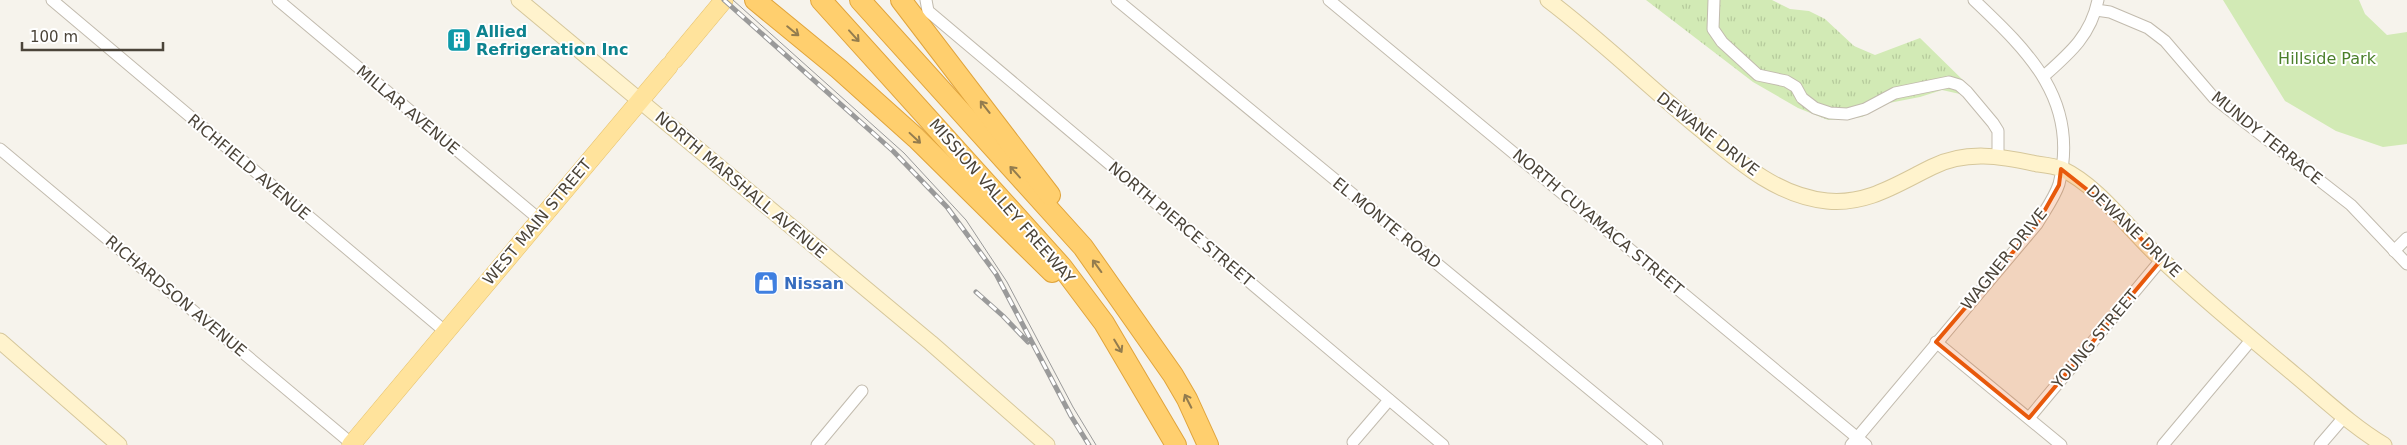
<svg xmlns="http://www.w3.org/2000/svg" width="2407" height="445" font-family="'DejaVu Sans',sans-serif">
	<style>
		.grass { fill: url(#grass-tufts) }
		.park { fill: #d2eab5 }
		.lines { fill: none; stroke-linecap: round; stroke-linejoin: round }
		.street-casing { stroke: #c2bbae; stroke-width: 13 }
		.secondary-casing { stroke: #d6c79b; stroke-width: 17 }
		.primary-casing { stroke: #e6c16a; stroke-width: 19 }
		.highway-casing { stroke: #e0a43c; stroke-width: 22 }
		.street { stroke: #fff; stroke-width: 11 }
		.secondary { stroke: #fff3cd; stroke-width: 15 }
		.primary { stroke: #ffe39c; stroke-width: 18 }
		.highway { stroke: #ffcf6e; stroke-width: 20 }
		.tram { stroke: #9a9a9a; stroke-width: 1 }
		.rail-casing { stroke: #9a9a9a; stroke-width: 5 }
		.rail { stroke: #fff; stroke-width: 3; stroke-dasharray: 9; stroke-linecap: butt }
		.oneway { stroke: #937c4e }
		.marked { fill: #e8590c; fill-opacity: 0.2; stroke: #e8590c; stroke-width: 4; stroke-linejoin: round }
		.labels { text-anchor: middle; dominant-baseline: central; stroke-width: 4; stroke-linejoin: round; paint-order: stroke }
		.culture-label { font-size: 16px; font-weight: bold; fill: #0d838f; stroke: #fff; text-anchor: start }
		.park-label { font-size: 16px; fill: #4a7f2a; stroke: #fff }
		.street-label { font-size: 16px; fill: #4b4439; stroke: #fff }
		.shop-label { font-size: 16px; font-weight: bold; fill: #366cbe; stroke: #fff; text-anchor: start }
	</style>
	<defs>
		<pattern id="grass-tufts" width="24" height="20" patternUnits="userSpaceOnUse" patternTransform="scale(1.25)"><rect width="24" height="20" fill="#d2eab5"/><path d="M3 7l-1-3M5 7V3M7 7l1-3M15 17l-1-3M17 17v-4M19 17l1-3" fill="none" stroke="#b6ca9c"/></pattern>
	</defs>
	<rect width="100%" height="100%" fill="#f6f3ec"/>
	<!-- grass -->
	<path class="grass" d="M 1646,0 L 1772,0 L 1790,9 L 1809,11 L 1825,19 L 1854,46 L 1875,55 L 1920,38 L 1969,86 L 1960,94 L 1942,90 L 1920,97 L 1889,103 L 1862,117 L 1828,120 L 1798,108 L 1753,82 Z"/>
	<!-- park -->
	<path class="park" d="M 2223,0 L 2359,0 L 2365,14 L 2387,35 L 2407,32 L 2407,144 L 2383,147 L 2336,131 L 2285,101 Z"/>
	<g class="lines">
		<defs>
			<g id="street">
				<path d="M 52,0 L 447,333"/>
				<path d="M 278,0 L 539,219"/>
				<path d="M 926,0 L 928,11 L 1443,445"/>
				<path d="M 1117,0 L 1657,445"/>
				<path d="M 1329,0 L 1866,445"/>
				<path d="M 1714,0 L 1713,29 L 1722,42 L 1758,75 L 1786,81 L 1796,87 L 1802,98 L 1815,108 L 1830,113 L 1847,114 L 1865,109 L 1895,93 L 1949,82 L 1959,85 L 1967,92 L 1993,123 L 1998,131 L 1998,156"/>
				<path d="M 2096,10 L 2110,12 L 2148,28 L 2165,41 L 2214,98 L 2351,205 L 2407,264"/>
				<path d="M 2044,76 C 2070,53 2091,35 2098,0"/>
				<path d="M 0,149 L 352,444"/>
				<path d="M 2394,251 L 2407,238"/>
				<path d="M 1936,342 L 2061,445"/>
				<path d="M 2029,418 L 2161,260"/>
				<path d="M 1353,442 L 1389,400"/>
				<path d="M 817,445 L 862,391"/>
				<path d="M 1851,445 L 2037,224 C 2044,212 2055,197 2059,184 C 2080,101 2029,52 1974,0"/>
				<path d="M 2163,445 L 2252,339"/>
				<path d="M 2320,445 L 2345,416"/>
			</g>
			<g id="secondary">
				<path d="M 519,0 L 931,343 L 1047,445"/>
				<path d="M 1548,0 C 1601,40 1649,87 1700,129 C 1737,160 1776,196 1827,201 C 1867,205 1897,184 1932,167 C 1966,150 2001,156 2037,164 C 2045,165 2054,166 2062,169 C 2100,187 2129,230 2160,258 C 2203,299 2250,337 2295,375 C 2324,399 2352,426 2384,445"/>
				<path d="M 0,341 L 119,445"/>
			</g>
			<g id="primary">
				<path d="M 674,60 L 724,0"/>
				<path d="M 351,445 L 669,66"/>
			</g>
			<g id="highway">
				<path d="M 755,0 L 839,69 L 916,138 L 1052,272"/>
				<path d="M 821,0 L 1062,267 L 1104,323 L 1176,445"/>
				<path d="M 860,0 L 1083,247 L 1173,375 L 1187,399 L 1208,445"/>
				<path d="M 901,0 L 1050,195"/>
			</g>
		</defs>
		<!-- street casing -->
		<use href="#street" class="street-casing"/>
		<!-- secondary casing -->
		<use href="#secondary" class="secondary-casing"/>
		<!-- primary casing -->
		<use href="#primary" class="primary-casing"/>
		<!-- highway casing -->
		<use href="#highway" class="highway-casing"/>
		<!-- street -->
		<use href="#street" class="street"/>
		<!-- secondary -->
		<use href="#secondary" class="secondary"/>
		<!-- primary -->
		<use href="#primary" class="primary"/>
		<!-- highway -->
		<use href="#highway" class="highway"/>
		<!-- tram -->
		<path class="tram" d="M 733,0 L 904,153 L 966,220 L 1007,282 L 1073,407 L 1096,445"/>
		<defs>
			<g id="rail">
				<path d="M 724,0 L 893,151 L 947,207 L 996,274 L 1071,416 L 1089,445"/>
				<path d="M 976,292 L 1003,316 L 1028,342"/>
			</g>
		</defs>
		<!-- rail casing -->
		<use href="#rail" class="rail-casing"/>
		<!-- rail -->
		<use href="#rail" class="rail"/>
	</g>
	<!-- one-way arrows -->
	<defs><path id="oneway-shaft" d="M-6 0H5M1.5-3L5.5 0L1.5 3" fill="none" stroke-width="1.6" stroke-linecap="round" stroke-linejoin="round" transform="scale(1.25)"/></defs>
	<g class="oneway">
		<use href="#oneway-shaft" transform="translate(793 31) rotate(39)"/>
		<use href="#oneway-shaft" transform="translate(854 36) rotate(48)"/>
		<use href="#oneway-shaft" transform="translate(985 107) rotate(-128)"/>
		<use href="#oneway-shaft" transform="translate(915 138) rotate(43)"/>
		<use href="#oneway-shaft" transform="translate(1015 172) rotate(-132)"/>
		<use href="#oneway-shaft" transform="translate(1097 266) rotate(-126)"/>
		<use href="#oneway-shaft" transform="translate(1118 346) rotate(59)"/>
		<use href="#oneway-shaft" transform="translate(1188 401) rotate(-117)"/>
	</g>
	<!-- marked area -->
	<path class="marked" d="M 2061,169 L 2118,214 L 2161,260 L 2029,418 L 1936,342 L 2037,224 L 2059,185 Z"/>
	<!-- icons -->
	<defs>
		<symbol id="building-square" viewBox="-11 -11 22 22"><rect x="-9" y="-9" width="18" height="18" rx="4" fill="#0f9aa8" stroke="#fff"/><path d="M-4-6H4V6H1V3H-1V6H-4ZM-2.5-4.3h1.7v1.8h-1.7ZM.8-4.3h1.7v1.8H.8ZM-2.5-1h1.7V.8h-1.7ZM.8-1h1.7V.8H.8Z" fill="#fff"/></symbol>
		<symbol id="shop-square" viewBox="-11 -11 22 22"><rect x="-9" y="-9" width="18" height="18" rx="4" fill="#3f7fe0" stroke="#fff"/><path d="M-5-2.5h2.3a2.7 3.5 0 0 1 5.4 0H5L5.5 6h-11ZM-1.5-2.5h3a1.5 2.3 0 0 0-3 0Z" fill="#fff"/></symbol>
	</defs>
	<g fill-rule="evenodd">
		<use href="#building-square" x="445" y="26" width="28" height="28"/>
		<use href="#shop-square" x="752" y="269" width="28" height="28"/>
	</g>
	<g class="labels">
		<!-- culture labels -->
		<g class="culture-label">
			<text x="476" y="31">Allied<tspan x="476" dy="18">Refrigeration Inc</tspan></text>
		</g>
		<!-- park labels -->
		<g class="park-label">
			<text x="2327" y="58">Hillside Park</text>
		</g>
		<!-- street labels -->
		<g class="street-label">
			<text transform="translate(408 110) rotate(40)">MILLAR AVENUE</text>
			<text transform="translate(1708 134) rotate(38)">DEWANE DRIVE</text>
			<text transform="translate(2267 138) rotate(39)">MUNDY TERRACE</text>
			<text transform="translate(249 167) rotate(40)">RICHFIELD AVENUE</text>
			<text transform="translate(741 185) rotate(40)">NORTH MARSHALL AVENUE</text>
			<text transform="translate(1002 201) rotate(49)">MISSION VALLEY FREEWAY</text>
			<text transform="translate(537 222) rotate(-50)">WEST MAIN STREET</text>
			<text transform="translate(1598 222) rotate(40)">NORTH CUYAMACA STREET</text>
			<text transform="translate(1387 223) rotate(39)">EL MONTE ROAD</text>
			<text transform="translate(1181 224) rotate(40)">NORTH PIERCE STREET</text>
			<text transform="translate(2134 231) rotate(44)">DEWANE DRIVE</text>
			<text transform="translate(2004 259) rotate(-51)">WAGNER DRIVE</text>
			<text transform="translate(176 296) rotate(40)">RICHARDSON AVENUE</text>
			<text transform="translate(2095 339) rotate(-50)">YOUNG STREET</text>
		</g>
		<!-- shop labels -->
		<g class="shop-label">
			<text x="784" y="283">Nissan</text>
		</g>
	</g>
	<!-- scale -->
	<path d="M22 42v8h141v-8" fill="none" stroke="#4b4439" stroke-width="2.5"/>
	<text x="30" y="42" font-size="15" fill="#4b4439" stroke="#ffffff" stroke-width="4" paint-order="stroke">100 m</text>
</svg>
